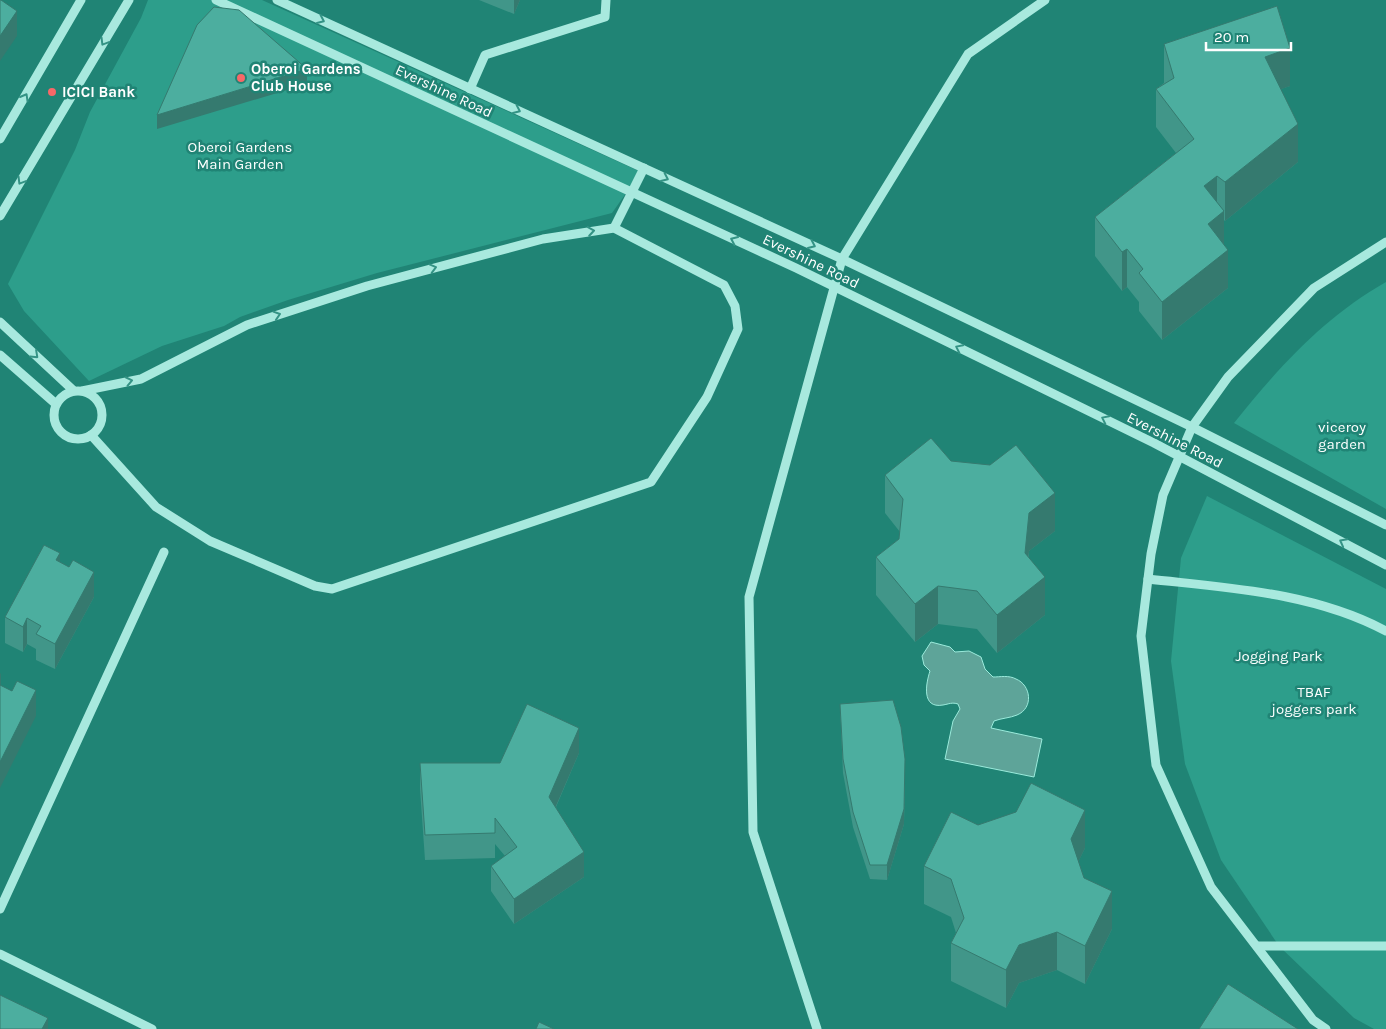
<svg xmlns="http://www.w3.org/2000/svg" width="1386" height="1029" font-family="Karla,sans-serif">
	<style>
		.green { fill: #2d9e8b }
		.water { fill: #5ea499; stroke: #9bebdc }
		.lines { fill: none; stroke-linecap: round; stroke-linejoin: round }
		.minor { stroke: #a8e9de; stroke-width: 9 }
		.wall { fill: #419689 }
		.shaded-wall { fill: #357a6f }
		.building { fill: #4cae9f; stroke: #357a6f }
		.oneway { stroke: #349385 }
		.poi-dot { fill: #f76868; stroke: #208475; stroke-width: 2 }
		.labels { text-anchor: middle; dominant-baseline: central; stroke-width: 5; stroke-linejoin: round; paint-order: stroke }
		.poi-label { font-size: 15px; font-weight: bold; fill: #fff; stroke: #208475; text-anchor: start }
		.street-label { font-size: 15px; fill: #fff; stroke: #208475 }
		.park-label { font-size: 15px; fill: #fcfffe; stroke: #208475 }
	</style>
	<rect width="100%" height="100%" fill="#208475"/>
	<!-- green -->
	<g class="green">
		<path d="M 148,0 L 262,0 L 641,172 L 612,213 L 377,273 L 288,300 L 240,317 L 224,326 L 162,346 L 89,381 L 24,311 L 8,284 L 75,150 L 90,112 L 141,18 Z"/>
		<path d="M 1386,282 L 1386,509 L 1234,423 C 1278,368 1324,317 1386,282 Z"/>
		<path d="M 1207,496 L 1386,589 L 1386,1029 L 1374,1029 L 1354,1018 L 1279,946 L 1221,860 L 1185,764 L 1171,661 L 1181,558 Z"/>
	</g>
	<!-- water -->
	<path class="water" d="M 931,642 L 950,647 L 955,652 L 969,651 L 981,657 L 985,669 L 993,677 C 1000,677 1009,675 1016,679 C 1031,685 1034,708 1017,715 C 1010,718 1002,718 994,721 L 991,728 L 1042,739 L 1034,777 L 945,759 L 953,721 L 960,709 L 958,704 C 952,702 949,704 943,705 C 921,709 926,683 930,671 L 924,665 L 922,656 Z"/>
	<g class="lines">
		<!-- minor -->
		<g class="minor">
			<path d="M 216,0 L 796,268 L 1154,443 L 1386,565"/>
			<path d="M 277,0 L 842,259 L 1192,427 L 1386,525"/>
			<path d="M 470,89 L 485,55 L 605,17 L 606,0"/>
			<path d="M 0,139 L 81,0"/>
			<path d="M 0,216 L 129,0"/>
			<path d="M 614,228 L 644,168"/>
			<path d="M 0,322 L 74,391"/>
			<path d="M 0,355 L 56,404"/>
			<path d="M 82,391 L 141,379 L 247,325 L 367,286 L 543,239 L 614,228 L 724,285 L 735,306 L 738,329 L 707,397 L 651,482 L 332,589 L 315,586 L 210,541 L 156,507 L 91,435"/>
			<circle cx="78" cy="415" r="24"/>
			<path d="M 1148,579 C 1228,588 1313,592 1386,631"/>
			<path d="M 0,909 L 164,552"/>
			<path d="M 1257,946 L 1386,946"/>
			<path d="M 0,954 L 152,1029"/>
			<path d="M 817,1029 L 753,832 L 749,597 L 842,259 L 968,54 L 1045,0"/>
			<path d="M 1326,1029 L 1313,1020 L 1211,887 L 1156,765 L 1141,636 L 1151,554 L 1163,495 L 1192,427 L 1228,377 L 1314,288 L 1386,242"/>
		</g>
	</g>
	<!-- wall -->
	<g class="wall">
		<path d="M 479,0 L 520,0 L 514,14 Z"/>
		<path d="M 1164,44 L 1290,86 L 1281,89 L 1298,162 L 1225,221 L 1224,220 L 1224,245 L 1228,288 L 1162,340 L 1139,311 L 1139,302 L 1127,287 L 1122,291 L 1095,256 L 1095,217 L 1176,153 L 1156,127 L 1156,89 L 1164,83 Z"/>
		<path d="M 951,461 L 1055,531 L 1029,551 L 1029,558 L 1045,615 L 997,653 L 977,629 L 938,624 L 915,642 L 876,595 L 876,557 L 899,539 L 900,532 L 885,513 L 885,475 Z"/>
		<path d="M 60,563 L 94,597 L 55,669 L 36,660 L 36,649 L 27,644 L 23,652 L 5,643 L 5,617 Z"/>
		<path d="M 840,704 L 905,774 L 904,824 L 887,880 L 870,879 L 853,827 L 843,773 Z"/>
		<path d="M 579,753 L 556,807 L 584,877 L 514,924 L 491,891 L 491,866 L 505,856 L 495,844 L 495,858 L 425,860 L 420,789 L 420,763 L 500,763 Z"/>
		<path d="M 1085,848 L 1078,862 L 1084,878 L 1112,929 L 1085,984 L 1057,970 L 1019,983 L 1006,1008 L 951,981 L 951,943 L 956,933 L 951,917 L 924,904 L 924,866 Z"/>
	</g>
	<!-- shaded-wall -->
	<g class="shaded-wall">
		<path d="M 514,0 L 520,0 L 514,14 Z"/>
		<path d="M 17,11 L 17,36 L 0,61 L 0,36 Z"/>
		<path d="M 1290,48 L 1290,86 L 1265,95 L 1265,57 Z"/>
		<path d="M 307,69 L 307,84 L 157,129 L 157,115 Z"/>
		<path d="M 1298,124 L 1298,162 L 1225,221 L 1225,182 Z"/>
		<path d="M 1217,176 L 1217,214 L 1204,186 Z"/>
		<path d="M 1224,211 L 1224,250 L 1208,224 Z"/>
		<path d="M 1127,249 L 1127,287 L 1122,291 L 1122,252 Z"/>
		<path d="M 1228,250 L 1228,288 L 1162,340 L 1162,302 Z"/>
		<path d="M 1055,493 L 1055,531 L 1029,551 L 1025,591 L 1025,553 L 1029,513 Z"/>
		<path d="M 60,553 L 60,579 L 56,560 Z"/>
		<path d="M 94,572 L 94,597 L 55,669 L 55,644 Z"/>
		<path d="M 1045,577 L 1045,615 L 997,653 L 997,615 Z"/>
		<path d="M 938,586 L 938,624 L 915,642 L 915,604 Z"/>
		<path d="M 27,618 L 27,644 L 23,652 L 23,627 Z"/>
		<path d="M 1,673 L 1,698 L 0,700 L 0,674 Z"/>
		<path d="M 36,690 L 36,716 L 0,788 L 0,762 Z"/>
		<path d="M 579,728 L 579,753 L 549,822 L 549,797 Z"/>
		<path d="M 905,759 L 904,824 L 887,880 L 887,865 Z"/>
		<path d="M 1085,810 L 1085,848 L 1071,877 L 1071,839 Z"/>
		<path d="M 584,852 L 584,877 L 514,924 L 514,899 Z"/>
		<path d="M 1112,891 L 1112,929 L 1085,984 L 1085,946 Z"/>
		<path d="M 1057,932 L 1057,970 L 1019,983 L 1006,1008 L 1006,970 L 1019,945 Z"/>
		<path d="M 48,1018 L 48,1029 L 42,1029 Z"/>
	</g>
	<!-- building -->
	<g class="building">
		<path d="M 0,0 L 1,0 L 17,11 L 0,36 Z"/>
		<path d="M 1277,6 L 1290,48 L 1265,57 L 1298,124 L 1225,182 L 1217,176 L 1204,186 L 1224,211 L 1208,224 L 1228,250 L 1162,302 L 1139,273 L 1143,269 L 1127,249 L 1122,252 L 1095,217 L 1194,139 L 1156,89 L 1174,78 L 1164,44 Z"/>
		<path d="M 214,7 L 239,10 L 307,69 L 157,115 L 197,25 Z"/>
		<path d="M 931,438 L 951,461 L 990,465 L 1016,445 L 1055,493 L 1029,513 L 1025,553 L 1045,577 L 997,615 L 977,591 L 938,586 L 915,604 L 876,557 L 899,539 L 903,499 L 885,475 Z"/>
		<path d="M 44,545 L 60,553 L 56,560 L 69,567 L 73,560 L 94,572 L 55,644 L 36,634 L 41,626 L 27,618 L 23,627 L 5,617 Z"/>
		<path d="M 17,681 L 36,690 L 0,762 L 0,685 L 12,691 Z"/>
		<path d="M 893,700 L 901,727 L 905,759 L 904,809 L 887,865 L 870,865 L 853,812 L 843,759 L 840,704 Z"/>
		<path d="M 527,704 L 579,728 L 549,797 L 584,852 L 514,899 L 491,866 L 517,847 L 495,818 L 495,833 L 425,835 L 420,763 L 500,763 Z"/>
		<path d="M 1031,783 L 1085,810 L 1071,839 L 1084,878 L 1112,891 L 1085,946 L 1057,932 L 1019,945 L 1006,970 L 951,943 L 964,918 L 951,879 L 924,866 L 951,812 L 978,825 L 1016,812 Z"/>
		<path d="M 1228,984 L 1298,1029 L 1199,1029 Z"/>
		<path d="M 0,995 L 48,1018 L 42,1029 L 0,1029 Z"/>
		<path d="M 539,1022 L 554,1029 L 536,1029 Z"/>
	</g>
	<!-- one-way arrows -->
	<defs><path id="oneway-chevron" d="M-2-3.5L2.5 0L-2 3.5" fill="none" stroke-width="1.6" stroke-linecap="round" stroke-linejoin="round" transform="scale(1.25)"/></defs>
	<g class="oneway">
		<use href="#oneway-chevron" transform="translate(321 20) rotate(25)"/>
		<use href="#oneway-chevron" transform="translate(104 42) rotate(121)"/>
		<use href="#oneway-chevron" transform="translate(25 97) rotate(-60)"/>
		<use href="#oneway-chevron" transform="translate(517 110) rotate(25)"/>
		<use href="#oneway-chevron" transform="translate(665 178) rotate(25)"/>
		<use href="#oneway-chevron" transform="translate(21 181) rotate(121)"/>
		<use href="#oneway-chevron" transform="translate(591 231) rotate(-9)"/>
		<use href="#oneway-chevron" transform="translate(734 240) rotate(-155)"/>
		<use href="#oneway-chevron" transform="translate(812 245) rotate(25)"/>
		<use href="#oneway-chevron" transform="translate(433 268) rotate(-15)"/>
		<use href="#oneway-chevron" transform="translate(277 315) rotate(-18)"/>
		<use href="#oneway-chevron" transform="translate(959 348) rotate(-154)"/>
		<use href="#oneway-chevron" transform="translate(35 355) rotate(43)"/>
		<use href="#oneway-chevron" transform="translate(129 381) rotate(-12)"/>
		<use href="#oneway-chevron" transform="translate(1105 419) rotate(-154)"/>
		<use href="#oneway-chevron" transform="translate(1343 542) rotate(-152)"/>
	</g>
	<!-- markers -->
	<g class="poi-dot">
		<circle cx="241" cy="78" r="5"/>
		<circle cx="52" cy="92" r="5"/>
	</g>
	<g class="labels">
		<!-- poi labels -->
		<g class="poi-label">
			<text x="251" y="69">Oberoi Gardens<tspan x="251" dy="17">Club House</tspan></text>
			<text x="62" y="92">ICICI Bank</text>
		</g>
		<!-- street labels -->
		<g class="street-label">
			<text transform="translate(444 91) rotate(25)">Evershine Road</text>
			<text transform="translate(811 261) rotate(26)">Evershine Road</text>
			<text transform="translate(1175 440) rotate(27)">Evershine Road</text>
		</g>
		<!-- park labels -->
		<g class="park-label">
			<text x="240" y="147">Oberoi Gardens<tspan x="240" dy="17">Main Garden</tspan></text>
			<text x="1342" y="427">viceroy<tspan x="1342" dy="17">garden</tspan></text>
			<text x="1279" y="656">Jogging Park</text>
			<text x="1314" y="692">TBAF<tspan x="1314" dy="17">joggers park</tspan></text>
		</g>
	</g>
	<!-- scale -->
	<path d="M1206 42v8h85v-8" fill="none" stroke="#ffffff" stroke-width="2.5"/>
	<text x="1214" y="42" font-size="15" fill="#ffffff" stroke="#208475" stroke-width="4" paint-order="stroke">20 m</text>
</svg>
